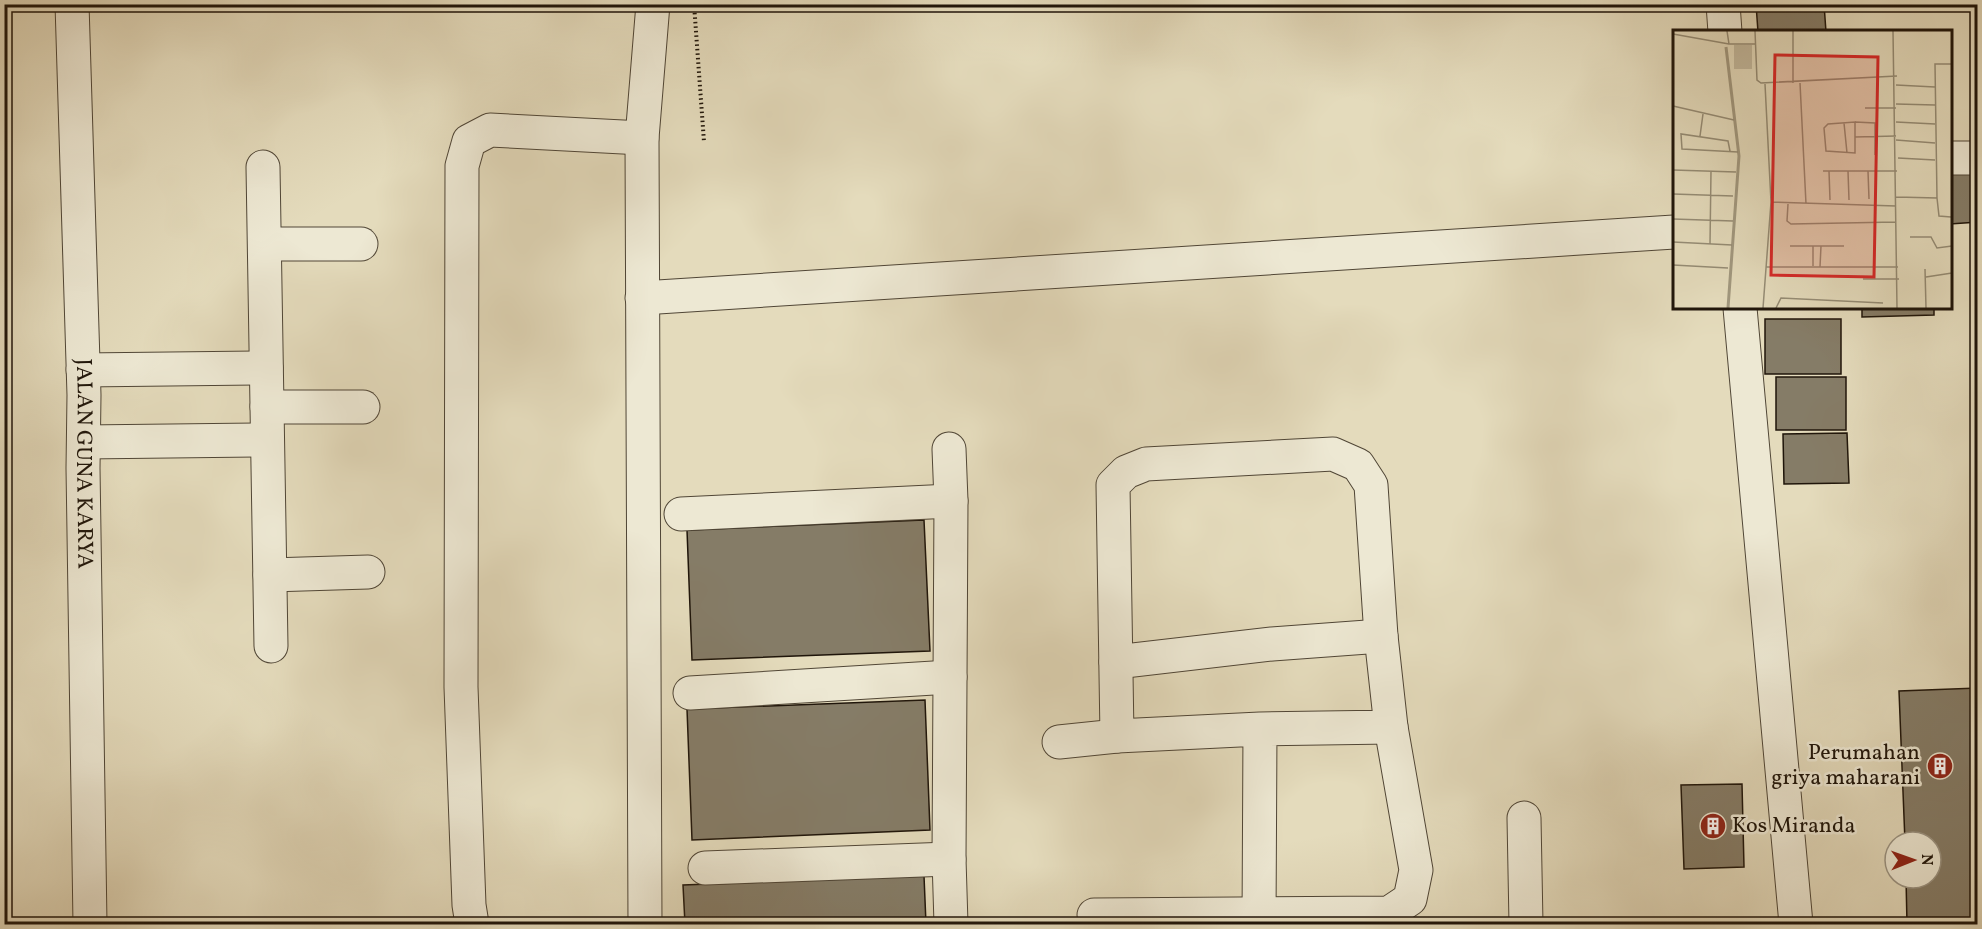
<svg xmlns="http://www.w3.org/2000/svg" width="1982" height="929" font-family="Vollkorn,serif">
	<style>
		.building { fill: #857c67; stroke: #1f150a; stroke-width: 1.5 }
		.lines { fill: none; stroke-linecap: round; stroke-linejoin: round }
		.street-casing { stroke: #504636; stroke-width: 35 }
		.path { stroke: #1f150a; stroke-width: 4; stroke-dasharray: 1.5 3; stroke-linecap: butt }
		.street { stroke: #ede8d3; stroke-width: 33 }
		.labels { text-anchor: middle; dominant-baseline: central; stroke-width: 5; stroke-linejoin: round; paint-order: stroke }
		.street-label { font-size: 22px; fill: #1f150a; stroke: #ede8d3 }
		.poi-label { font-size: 22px; fill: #1f150a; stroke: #ede8d3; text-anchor: end }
		.inset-river { fill: none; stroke: #a1987f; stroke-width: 3 }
		.inset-road { fill: none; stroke: #958c75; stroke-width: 1.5 }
		.view { fill: #d62828; fill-opacity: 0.15; stroke: #d62828; stroke-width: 3 }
		.inset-edge { fill: none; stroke: #1f150a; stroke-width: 3 }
	</style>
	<rect width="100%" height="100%" fill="#e4dbbc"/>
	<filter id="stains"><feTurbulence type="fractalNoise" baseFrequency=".00333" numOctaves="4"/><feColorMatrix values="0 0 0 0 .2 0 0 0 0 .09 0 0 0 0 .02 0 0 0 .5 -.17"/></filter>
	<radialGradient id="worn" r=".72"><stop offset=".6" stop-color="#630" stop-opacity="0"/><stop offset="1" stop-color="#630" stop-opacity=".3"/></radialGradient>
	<!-- building -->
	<g class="building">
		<path d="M 1756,4 L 1824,4 L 1826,32 L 1758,32 Z"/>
		<path d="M 1972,4 L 1978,4 L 1978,124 Z"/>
		<path d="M 1978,166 L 1978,222 L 1950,224 L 1950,167 Z"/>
		<path d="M 1862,308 L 1934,308 L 1934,315 L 1862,317 Z"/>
		<rect x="1765" y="319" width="76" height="55"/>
		<rect x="1776" y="377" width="70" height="53"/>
		<path d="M 1847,433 L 1849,483 L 1784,484 L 1783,434 Z"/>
		<path d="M 924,520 L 930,651 L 692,660 L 687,530 Z"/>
		<path d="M 1978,688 L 1978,924 L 1907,924 L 1906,878 L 1931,878 L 1931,842 L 1905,842 L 1899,691 Z"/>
		<path d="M 925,700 L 930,830 L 692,840 L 687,709 Z"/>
		<path d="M 1742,784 L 1744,867 L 1684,869 L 1681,785 Z"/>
		<path d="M 924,876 L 926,924 L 685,924 L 683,885 Z"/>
	</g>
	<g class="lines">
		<defs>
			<g id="street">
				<path id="s1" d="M 72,4 L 84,395 L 83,468 L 90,924"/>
				<path d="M 1723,4 L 1725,32"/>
				<path d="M 1950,158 L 1978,158"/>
				<path d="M 263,167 L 271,646"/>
				<path d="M 265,244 L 361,244"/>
				<path d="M 642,298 L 1674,232"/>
				<path d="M 1740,308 L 1796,924"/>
				<path d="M 83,370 L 266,368"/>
				<path d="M 267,407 L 363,407"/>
				<path d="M 84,442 L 267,440"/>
				<path d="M 949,449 L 951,501 L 949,859 L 951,924"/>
				<path d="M 681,514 L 951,501"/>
				<path d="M 270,575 L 368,572"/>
				<path d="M 1116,662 L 1272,644 L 1381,636"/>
				<path d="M 690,693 L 950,677"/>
				<path d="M 1059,742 L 1117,736"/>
				<path d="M 1524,818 L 1526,924"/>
				<path d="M 705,868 L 949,859"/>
				<path d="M 1094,915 L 1389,913 L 1410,899 L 1416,870 L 1391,727"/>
				<path d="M 472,924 L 469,905 L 461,687 L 462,166 L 469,141 L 490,130 L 642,138"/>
				<path d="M 645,924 L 642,138 L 653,4"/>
				<path d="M 1259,924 L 1260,729 L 1391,727 L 1381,636 L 1371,485 L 1358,465 L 1333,454 L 1146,464 L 1126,472 L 1113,485 L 1117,736 L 1260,729"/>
			</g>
		</defs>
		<!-- street casing -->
		<use href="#street" class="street-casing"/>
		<!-- path -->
		<path class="path" d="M 694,4 L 704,142"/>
		<!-- street -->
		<use href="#street" class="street"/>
	</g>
	<!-- icons -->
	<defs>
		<symbol id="building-disc" viewBox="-11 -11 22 22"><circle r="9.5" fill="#8f2418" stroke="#ede8d3"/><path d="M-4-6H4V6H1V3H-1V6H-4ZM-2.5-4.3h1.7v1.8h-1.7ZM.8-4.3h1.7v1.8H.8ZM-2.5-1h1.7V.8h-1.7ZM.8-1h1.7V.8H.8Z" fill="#fff"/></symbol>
	</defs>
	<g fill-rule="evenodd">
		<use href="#building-disc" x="1925" y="751" width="30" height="30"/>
		<use href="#building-disc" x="1698" y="811" width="30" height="30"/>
	</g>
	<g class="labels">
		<!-- street labels -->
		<g class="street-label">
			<text stroke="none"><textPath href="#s1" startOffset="460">JALAN GUNA KARYA</textPath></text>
		</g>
		<!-- poi labels -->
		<g class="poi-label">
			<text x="1920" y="753">Perumahan<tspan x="1920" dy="25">griya maharani</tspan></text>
			<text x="1732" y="826" text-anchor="start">Kos Miranda</text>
		</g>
	</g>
	<!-- overview -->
	<g transform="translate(1673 30)">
		<rect width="279" height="279" fill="#e4dbbc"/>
		<path d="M 61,15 L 79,15 L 79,39 L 61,39 Z" fill="#c3b99e"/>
		<path class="inset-river" d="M 53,17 L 66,126 L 55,278"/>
		<path class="inset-road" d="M 54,1 L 56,14 L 83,14M 82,1 L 84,50 L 88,53 L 224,46M 220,1 L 224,278M 0,4 L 56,14M 120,53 L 120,1M 127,53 L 133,174M 223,55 L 262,57M 223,74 L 262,75M 0,76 L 61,90M 192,78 L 223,78M 182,92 L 202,93 L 202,125M 223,92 L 262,94M 171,93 L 174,123M 27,106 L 30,84M 182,107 L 182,123 L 153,121 L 151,98 L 155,94 L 182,92 L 182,107 L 223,106M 223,110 L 262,113M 57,121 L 55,111 L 8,104 L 9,119 L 65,122M 225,128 L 262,130M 0,140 L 63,142M 150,141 L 224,141M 156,141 L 157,170M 175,141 L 176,170M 195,141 L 196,169M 0,164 L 60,166M 223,167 L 264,168 L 266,186 L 278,187M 264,168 L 262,34 L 279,34M 98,172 L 223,176M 115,174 L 114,191 L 118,194 L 223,192M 0,189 L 60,191M 237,207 L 258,207 L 264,218 L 279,216M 0,212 L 59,215M 37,214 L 38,141M 117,216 L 171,216M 0,235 L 55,238M 140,236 L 140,216M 93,237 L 225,237M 147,237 L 148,216M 252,239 L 253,278M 253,247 L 279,243M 190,249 L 226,249M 90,278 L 98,172 L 92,54M 103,278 L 108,268 L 210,273"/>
		<path class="view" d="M 102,25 L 205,27 L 201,247 L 98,245 Z"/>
		<rect width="279" height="279" class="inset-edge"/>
	</g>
	<!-- margin -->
	<rect width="1982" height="929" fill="none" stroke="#e4dbbc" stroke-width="24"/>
	<rect x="6" y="6" width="1970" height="917" fill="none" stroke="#1f150a" stroke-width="3"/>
	<rect x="12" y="12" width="1958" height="905" fill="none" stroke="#1f150a" stroke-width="1.5"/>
	<!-- north arrow -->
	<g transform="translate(1913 860) rotate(89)"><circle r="28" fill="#ede8d3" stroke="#9b9483" stroke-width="1.5"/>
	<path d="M0-4.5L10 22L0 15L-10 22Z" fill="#8f2418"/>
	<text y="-9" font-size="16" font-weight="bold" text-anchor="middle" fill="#1f150a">N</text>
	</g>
	<rect width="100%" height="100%" filter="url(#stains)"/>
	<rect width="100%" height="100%" fill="url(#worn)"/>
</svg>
